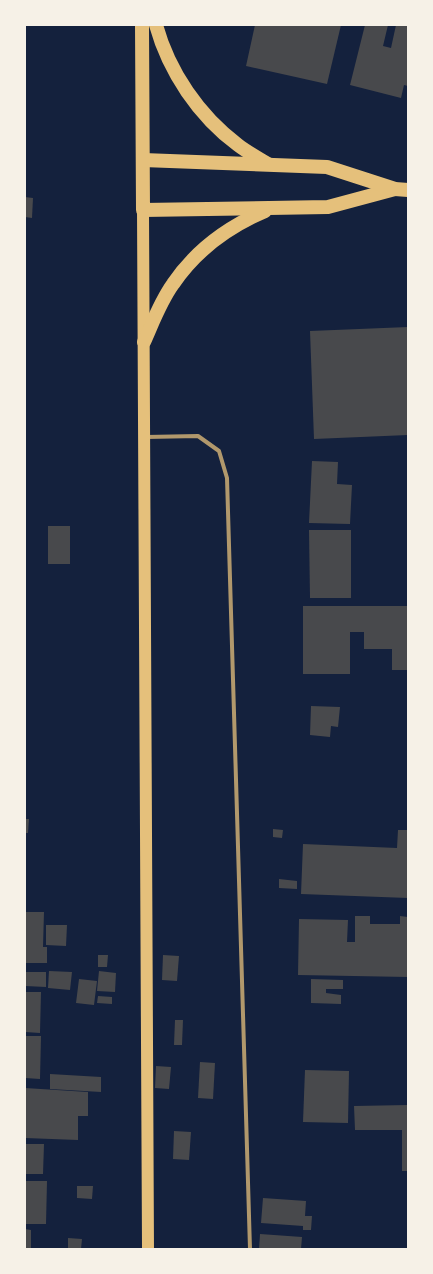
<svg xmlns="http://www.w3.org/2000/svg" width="433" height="1274" font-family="Figtree,sans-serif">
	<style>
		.building { fill: #48494c }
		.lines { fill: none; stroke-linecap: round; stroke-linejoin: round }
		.service { stroke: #b1986c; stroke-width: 4 }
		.primary { stroke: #e5c07b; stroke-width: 12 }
		.trunk { stroke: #e5c07b; stroke-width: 14 }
	</style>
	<rect width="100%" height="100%" fill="#14213d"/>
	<!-- building -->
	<g class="building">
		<path d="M 255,25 L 341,25 L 327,84 L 246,66 Z"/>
		<path d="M 365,25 L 388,25 L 383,46 L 391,48 L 396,25 L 408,25 L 408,86 L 404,85 L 401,98 L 350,85 Z"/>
		<path d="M 25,197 L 33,198 L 32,218 L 25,217 Z"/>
		<path d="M 408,327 L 408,435 L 314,439 L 310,331 Z"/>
		<path d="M 312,461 L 338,462 L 337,484 L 352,485 L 350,524 L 309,523 Z"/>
		<rect x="48" y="526" width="22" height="38"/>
		<path d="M 309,530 L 351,530 L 351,598 L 310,598 Z"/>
		<path d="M 303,606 L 408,606 L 408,670 L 392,670 L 392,649 L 364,649 L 364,632 L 350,632 L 350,674 L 303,674 Z"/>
		<path d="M 311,706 L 340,707 L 338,727 L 331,726 L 330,737 L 310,735 Z"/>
		<path d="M 25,819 L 29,819 L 28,833 L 25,833 Z"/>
		<path d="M 273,829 L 283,830 L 282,838 L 273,837 Z"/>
		<path d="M 398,830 L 408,830 L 408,898 L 301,894 L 303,844 L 397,848 Z"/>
		<path d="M 279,879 L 297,881 L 297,889 L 279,888 Z"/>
		<path d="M 25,912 L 44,912 L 43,947 L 47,947 L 47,963 L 25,963 Z"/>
		<path d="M 355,916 L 370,916 L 370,924 L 400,924 L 400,916 L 408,917 L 408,977 L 298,975 L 299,919 L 348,920 L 347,942 L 355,942 Z"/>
		<path d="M 46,925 L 67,925 L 66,946 L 46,945 Z"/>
		<path d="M 98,955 L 108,955 L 107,967 L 98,967 Z"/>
		<path d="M 163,955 L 179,956 L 177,981 L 162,980 Z"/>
		<path d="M 49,971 L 72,972 L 70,990 L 48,988 Z"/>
		<path d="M 99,971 L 116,973 L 115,992 L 97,991 Z"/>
		<path d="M 25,972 L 46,972 L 46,987 L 25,986 Z"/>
		<path d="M 79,979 L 97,981 L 94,1005 L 76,1003 Z"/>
		<path d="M 311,979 L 343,980 L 343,989 L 326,989 L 326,993 L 341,995 L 341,1004 L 311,1003 Z"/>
		<path d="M 25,992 L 41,992 L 40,1033 L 25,1032 Z"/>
		<path d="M 98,996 L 112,997 L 112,1004 L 97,1003 Z"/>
		<path d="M 175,1020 L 183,1020 L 182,1045 L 174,1045 Z"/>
		<path d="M 25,1036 L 41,1036 L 40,1079 L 25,1078 Z"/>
		<path d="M 200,1062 L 215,1063 L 213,1099 L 198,1098 Z"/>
		<path d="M 156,1066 L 171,1067 L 169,1089 L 155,1088 Z"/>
		<path d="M 305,1070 L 349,1071 L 348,1123 L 303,1122 Z"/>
		<path d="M 50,1074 L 101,1077 L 101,1092 L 50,1089 Z"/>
		<path d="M 25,1088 L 88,1092 L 88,1116 L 78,1116 L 78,1140 L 25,1138 Z"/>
		<path d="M 408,1105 L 408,1171 L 402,1171 L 402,1130 L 355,1130 L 354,1106 Z"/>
		<path d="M 174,1131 L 191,1132 L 189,1160 L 173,1159 Z"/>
		<path d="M 25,1144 L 44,1144 L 43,1174 L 25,1174 Z"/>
		<path d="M 25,1181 L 47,1181 L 46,1224 L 25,1224 Z"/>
		<path d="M 77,1186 L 93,1186 L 92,1199 L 77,1198 Z"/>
		<path d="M 263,1198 L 306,1201 L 305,1216 L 312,1216 L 311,1230 L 303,1230 L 303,1226 L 261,1223 Z"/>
		<path d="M 25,1229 L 31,1230 L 31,1249 L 25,1249 Z"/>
		<path d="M 260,1234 L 302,1237 L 301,1249 L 259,1249 Z"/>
		<path d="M 68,1238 L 82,1239 L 81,1249 L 68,1249 Z"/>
	</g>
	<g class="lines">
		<!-- service -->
		<path class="service" d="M 146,437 L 198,436 L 219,451 L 227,478 L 250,1249"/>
		<!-- primary -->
		<path class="primary" d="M 143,210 L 148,1249"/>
		<!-- trunk -->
		<g class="trunk">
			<path d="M 142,25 L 143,210 L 328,207 L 395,189"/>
			<path d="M 156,25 C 169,72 199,116 238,145 C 247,152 258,158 268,164"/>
			<path d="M 143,160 L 327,167 L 395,189 L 408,190"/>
			<path d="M 144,342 C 153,322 160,302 173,284 C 196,250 228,227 265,211"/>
		</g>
	</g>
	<!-- border -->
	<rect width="433" height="1274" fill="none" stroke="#f6f1e7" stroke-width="52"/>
</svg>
